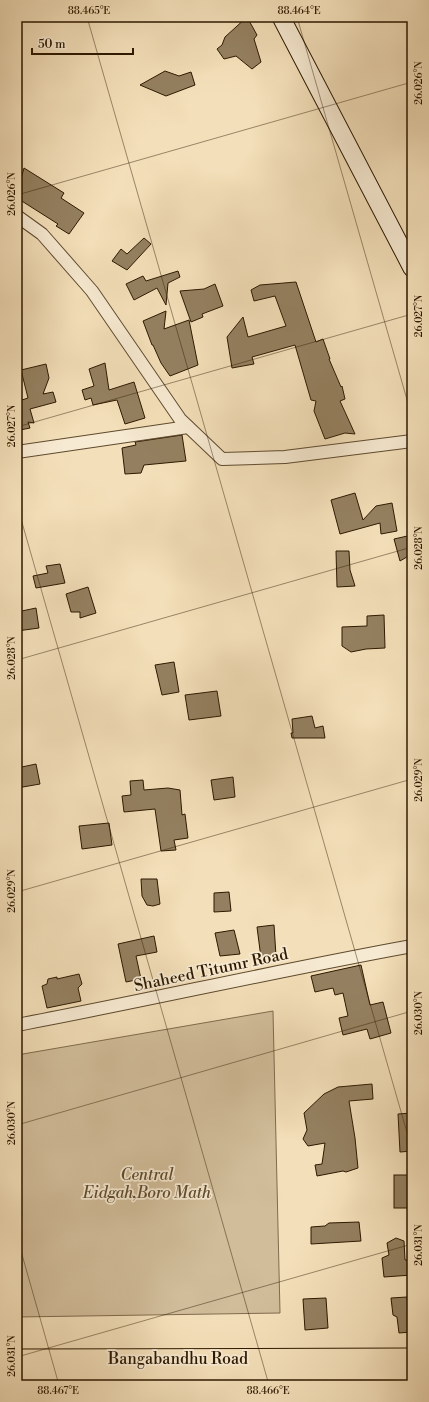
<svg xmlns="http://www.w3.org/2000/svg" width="429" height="1402" font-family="'Libre Bodoni',serif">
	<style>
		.green { fill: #d1bd9a; stroke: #7f6b4d }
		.building { fill: #948060; stroke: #2d1900 }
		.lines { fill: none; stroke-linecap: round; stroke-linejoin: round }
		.street-casing { stroke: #5e4a2e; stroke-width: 14 }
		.secondary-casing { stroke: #2d1900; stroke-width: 19 }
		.primary-casing { stroke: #2d1900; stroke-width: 21 }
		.street { stroke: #f7ead2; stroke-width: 12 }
		.secondary { stroke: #f7ead2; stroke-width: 17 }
		.primary { stroke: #f3dfb9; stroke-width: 19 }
		.ticks { fill: none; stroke: #2d1900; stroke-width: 1; stroke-opacity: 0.45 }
		.labels { text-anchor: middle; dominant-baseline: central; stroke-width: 3.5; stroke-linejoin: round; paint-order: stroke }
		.street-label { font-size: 16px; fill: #2d1900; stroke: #f7ead2 }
		.park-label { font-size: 16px; font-style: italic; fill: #5e4a2e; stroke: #f7ead2 }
		.neatline { fill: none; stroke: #2d1900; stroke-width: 1.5 }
		.ticks-label { font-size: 10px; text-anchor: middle; fill: #2d1900 }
	</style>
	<rect width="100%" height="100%" fill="#f3dfb9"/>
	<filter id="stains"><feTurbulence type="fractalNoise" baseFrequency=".005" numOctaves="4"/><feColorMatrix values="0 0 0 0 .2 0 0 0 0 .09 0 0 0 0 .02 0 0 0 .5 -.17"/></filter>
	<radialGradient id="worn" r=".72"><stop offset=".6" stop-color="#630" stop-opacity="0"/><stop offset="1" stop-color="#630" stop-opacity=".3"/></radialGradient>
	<!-- green -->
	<path class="green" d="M 273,1011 L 280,1313 L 17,1317 L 17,1055 Z"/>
	<!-- building -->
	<g class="building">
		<path d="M 247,17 L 257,35 L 254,39 L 261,62 L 252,69 L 236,56 L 224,59 L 217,49 L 222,45 L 225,37 Z"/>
		<path d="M 165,71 L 179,76 L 191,72 L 195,85 L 166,96 L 140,85 Z"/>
		<path d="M 24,168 L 64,193 L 61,198 L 84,213 L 69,234 L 56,226 L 58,224 L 17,198 L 17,183 L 20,182 Z"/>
		<path d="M 144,238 L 151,244 L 127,270 L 112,261 L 121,249 L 127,254 Z"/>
		<path d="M 178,271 L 180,277 L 168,283 L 166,305 L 157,288 L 134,300 L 126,284 L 143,276 L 146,281 Z"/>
		<path d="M 296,282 L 316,342 L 323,339 L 330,359 L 329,359 L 341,387 L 342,386 L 345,399 L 340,401 L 355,434 L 345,433 L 325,439 L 314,411 L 316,401 L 311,400 L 295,345 L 252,357 L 254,364 L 232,368 L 227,337 L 243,317 L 248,337 L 286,326 L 275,296 L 254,301 L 251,290 L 260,285 Z"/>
		<path d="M 215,284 L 223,306 L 202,314 L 203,317 L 191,322 L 180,291 L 204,289 Z"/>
		<path d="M 166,311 L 164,329 L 189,320 L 198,365 L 170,376 L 161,363 L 153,345 L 152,345 L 143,321 Z"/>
		<path d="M 105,363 L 109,390 L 134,382 L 145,418 L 125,424 L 117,400 L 93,405 L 91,398 L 85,400 L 82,390 L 94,386 L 89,369 Z"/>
		<path d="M 46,364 L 49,378 L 43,394 L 53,392 L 56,402 L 30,409 L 34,423 L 28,422 L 30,428 L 20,430 L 17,421 L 17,393 L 20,393 L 22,400 L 28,398 L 21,370 Z"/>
		<path d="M 182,435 L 186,461 L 144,465 L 141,473 L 125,474 L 122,448 L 136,445 L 135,442 Z"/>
		<path d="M 355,493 L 363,520 L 376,506 L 392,503 L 397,531 L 381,534 L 380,523 L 340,534 L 331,500 Z"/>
		<path d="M 412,535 L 412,554 L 400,561 L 394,539 Z"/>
		<path d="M 336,551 L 349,551 L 350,570 L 355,586 L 337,587 Z"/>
		<path d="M 60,564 L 65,583 L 36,588 L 33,576 L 48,573 L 46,566 Z"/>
		<path d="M 88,587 L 96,613 L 80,618 L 80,612 L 71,612 L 66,594 Z"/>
		<path d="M 36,608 L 39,628 L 17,631 L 17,612 Z"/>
		<path d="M 384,615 L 385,648 L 366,649 L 351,652 L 342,646 L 342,627 L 367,626 L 367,616 Z"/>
		<path d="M 174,662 L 179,692 L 162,695 L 155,665 Z"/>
		<path d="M 217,691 L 221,716 L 189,720 L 185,695 Z"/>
		<path d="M 312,716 L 315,728 L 323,726 L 325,738 L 292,738 L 291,733 L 293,733 L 292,719 Z"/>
		<path d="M 36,764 L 40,784 L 17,788 L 17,768 Z"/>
		<path d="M 233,777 L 235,797 L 214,800 L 211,780 Z"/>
		<path d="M 143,780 L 144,790 L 168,788 L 180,790 L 182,815 L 185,814 L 188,838 L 174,840 L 176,850 L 161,851 L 155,809 L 124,812 L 122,796 L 131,795 L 130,781 Z"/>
		<path d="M 109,823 L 112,845 L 82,849 L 79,826 Z"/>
		<path d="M 141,879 L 157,879 L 160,904 L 153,906 L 147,905 L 142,896 Z"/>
		<path d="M 229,892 L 231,911 L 214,912 L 214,893 Z"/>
		<path d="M 274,925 L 276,956 L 261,958 L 257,927 Z"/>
		<path d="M 234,930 L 240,954 L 220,956 L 215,933 Z"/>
		<path d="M 154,936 L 157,952 L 136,956 L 141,979 L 126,982 L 118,944 Z"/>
		<path d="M 361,965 L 370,1005 L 383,1002 L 391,1033 L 370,1039 L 367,1029 L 343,1035 L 339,1018 L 348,1016 L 343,993 L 335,995 L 333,988 L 315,992 L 311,976 Z"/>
		<path d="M 79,974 L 82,984 L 78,988 L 81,1001 L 47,1008 L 42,986 L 47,984 L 48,979 L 57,977 L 57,979 Z"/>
		<path d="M 372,1084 L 373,1099 L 349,1101 L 355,1138 L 358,1168 L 346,1172 L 343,1171 L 317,1176 L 315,1165 L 322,1164 L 325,1143 L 308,1146 L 303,1139 L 307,1130 L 304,1113 L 324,1094 L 338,1087 Z"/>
		<path d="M 412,1113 L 412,1151 L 400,1152 L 398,1114 Z"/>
		<rect x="394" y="1175" width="18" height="33"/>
		<path d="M 359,1222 L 361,1241 L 311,1244 L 311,1227 L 325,1226 L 329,1223 Z"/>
		<path d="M 396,1238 L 404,1241 L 405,1260 L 412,1260 L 412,1275 L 384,1277 L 382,1258 L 389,1255 L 387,1243 Z"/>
		<path d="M 407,1297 L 411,1332 L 399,1333 L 397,1317 L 393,1315 L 391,1298 Z"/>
		<path d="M 326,1298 L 328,1328 L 305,1330 L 303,1299 Z"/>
	</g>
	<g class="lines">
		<defs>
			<g id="street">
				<path d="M 17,216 L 42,234 L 92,291 L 180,419 L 222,459 L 285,457 L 412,441"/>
				<path d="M 17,452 L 188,427"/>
				<path d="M 17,1025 C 149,1000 280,970 412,946"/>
			</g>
			<path id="secondary" d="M 281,17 L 412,268"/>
			<g id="primary">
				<path d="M 17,1359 L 412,1358"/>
				<path d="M 17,1375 C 149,1375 280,1377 412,1375"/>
			</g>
		</defs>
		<!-- street casing -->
		<use href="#street" class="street-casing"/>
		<!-- secondary casing -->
		<use href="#secondary" class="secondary-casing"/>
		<!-- primary casing -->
		<use href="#primary" class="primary-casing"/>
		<!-- street -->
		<use href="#street" class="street"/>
		<!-- secondary -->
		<use href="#secondary" class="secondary"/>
		<!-- primary -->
		<use href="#primary" class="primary"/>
	</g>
	<!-- ticks -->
	<path class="ticks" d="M 87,17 L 412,1150M 297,17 L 412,417M 17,195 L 412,82M 17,427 L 412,314M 17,505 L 269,1385M 17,660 L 412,547M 17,892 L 412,779M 17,1125 L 412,1011M 17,1237 L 59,1385M 17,1357 L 412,1244"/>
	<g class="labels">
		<!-- street labels -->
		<g class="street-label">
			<text transform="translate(211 970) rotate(-12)">Shaheed Titumr Road</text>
			<text x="178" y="1359">Bangabandhu Road</text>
		</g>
		<!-- park labels -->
		<g class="park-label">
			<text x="147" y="1175">Central<tspan x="147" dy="18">Eidgah,Boro Math</tspan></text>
		</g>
	</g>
	<!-- margin -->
	<rect width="429" height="1402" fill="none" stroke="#f3dfb9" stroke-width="44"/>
	<!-- scale -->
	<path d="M32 48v6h101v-6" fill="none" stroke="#2d1900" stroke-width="2"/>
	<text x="38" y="48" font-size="12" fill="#2d1900" stroke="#f7ead2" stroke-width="3" paint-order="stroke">50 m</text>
	<rect x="22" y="22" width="385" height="1358" class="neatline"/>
	<g class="ticks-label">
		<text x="89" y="14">88.465°E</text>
		<text x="299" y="14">88.464°E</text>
		<text transform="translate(418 83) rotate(-90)" y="4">26.026°N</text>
		<text transform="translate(11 194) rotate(-90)" y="4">26.026°N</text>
		<text transform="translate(418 316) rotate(-90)" y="4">26.027°N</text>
		<text transform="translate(11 426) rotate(-90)" y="4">26.027°N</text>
		<text transform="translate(418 548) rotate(-90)" y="4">26.028°N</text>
		<text transform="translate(11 658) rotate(-90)" y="4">26.028°N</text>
		<text transform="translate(418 780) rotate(-90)" y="4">26.029°N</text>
		<text transform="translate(11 891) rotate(-90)" y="4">26.029°N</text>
		<text transform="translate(418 1013) rotate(-90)" y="4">26.030°N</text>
		<text transform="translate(11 1123) rotate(-90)" y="4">26.030°N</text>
		<text transform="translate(418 1245) rotate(-90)" y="4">26.031°N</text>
		<text transform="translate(11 1356) rotate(-90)" y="4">26.031°N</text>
		<text x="58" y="1394">88.467°E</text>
		<text x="268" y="1394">88.466°E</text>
	</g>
	<rect width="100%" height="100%" filter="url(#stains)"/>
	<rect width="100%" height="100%" fill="url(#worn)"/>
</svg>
